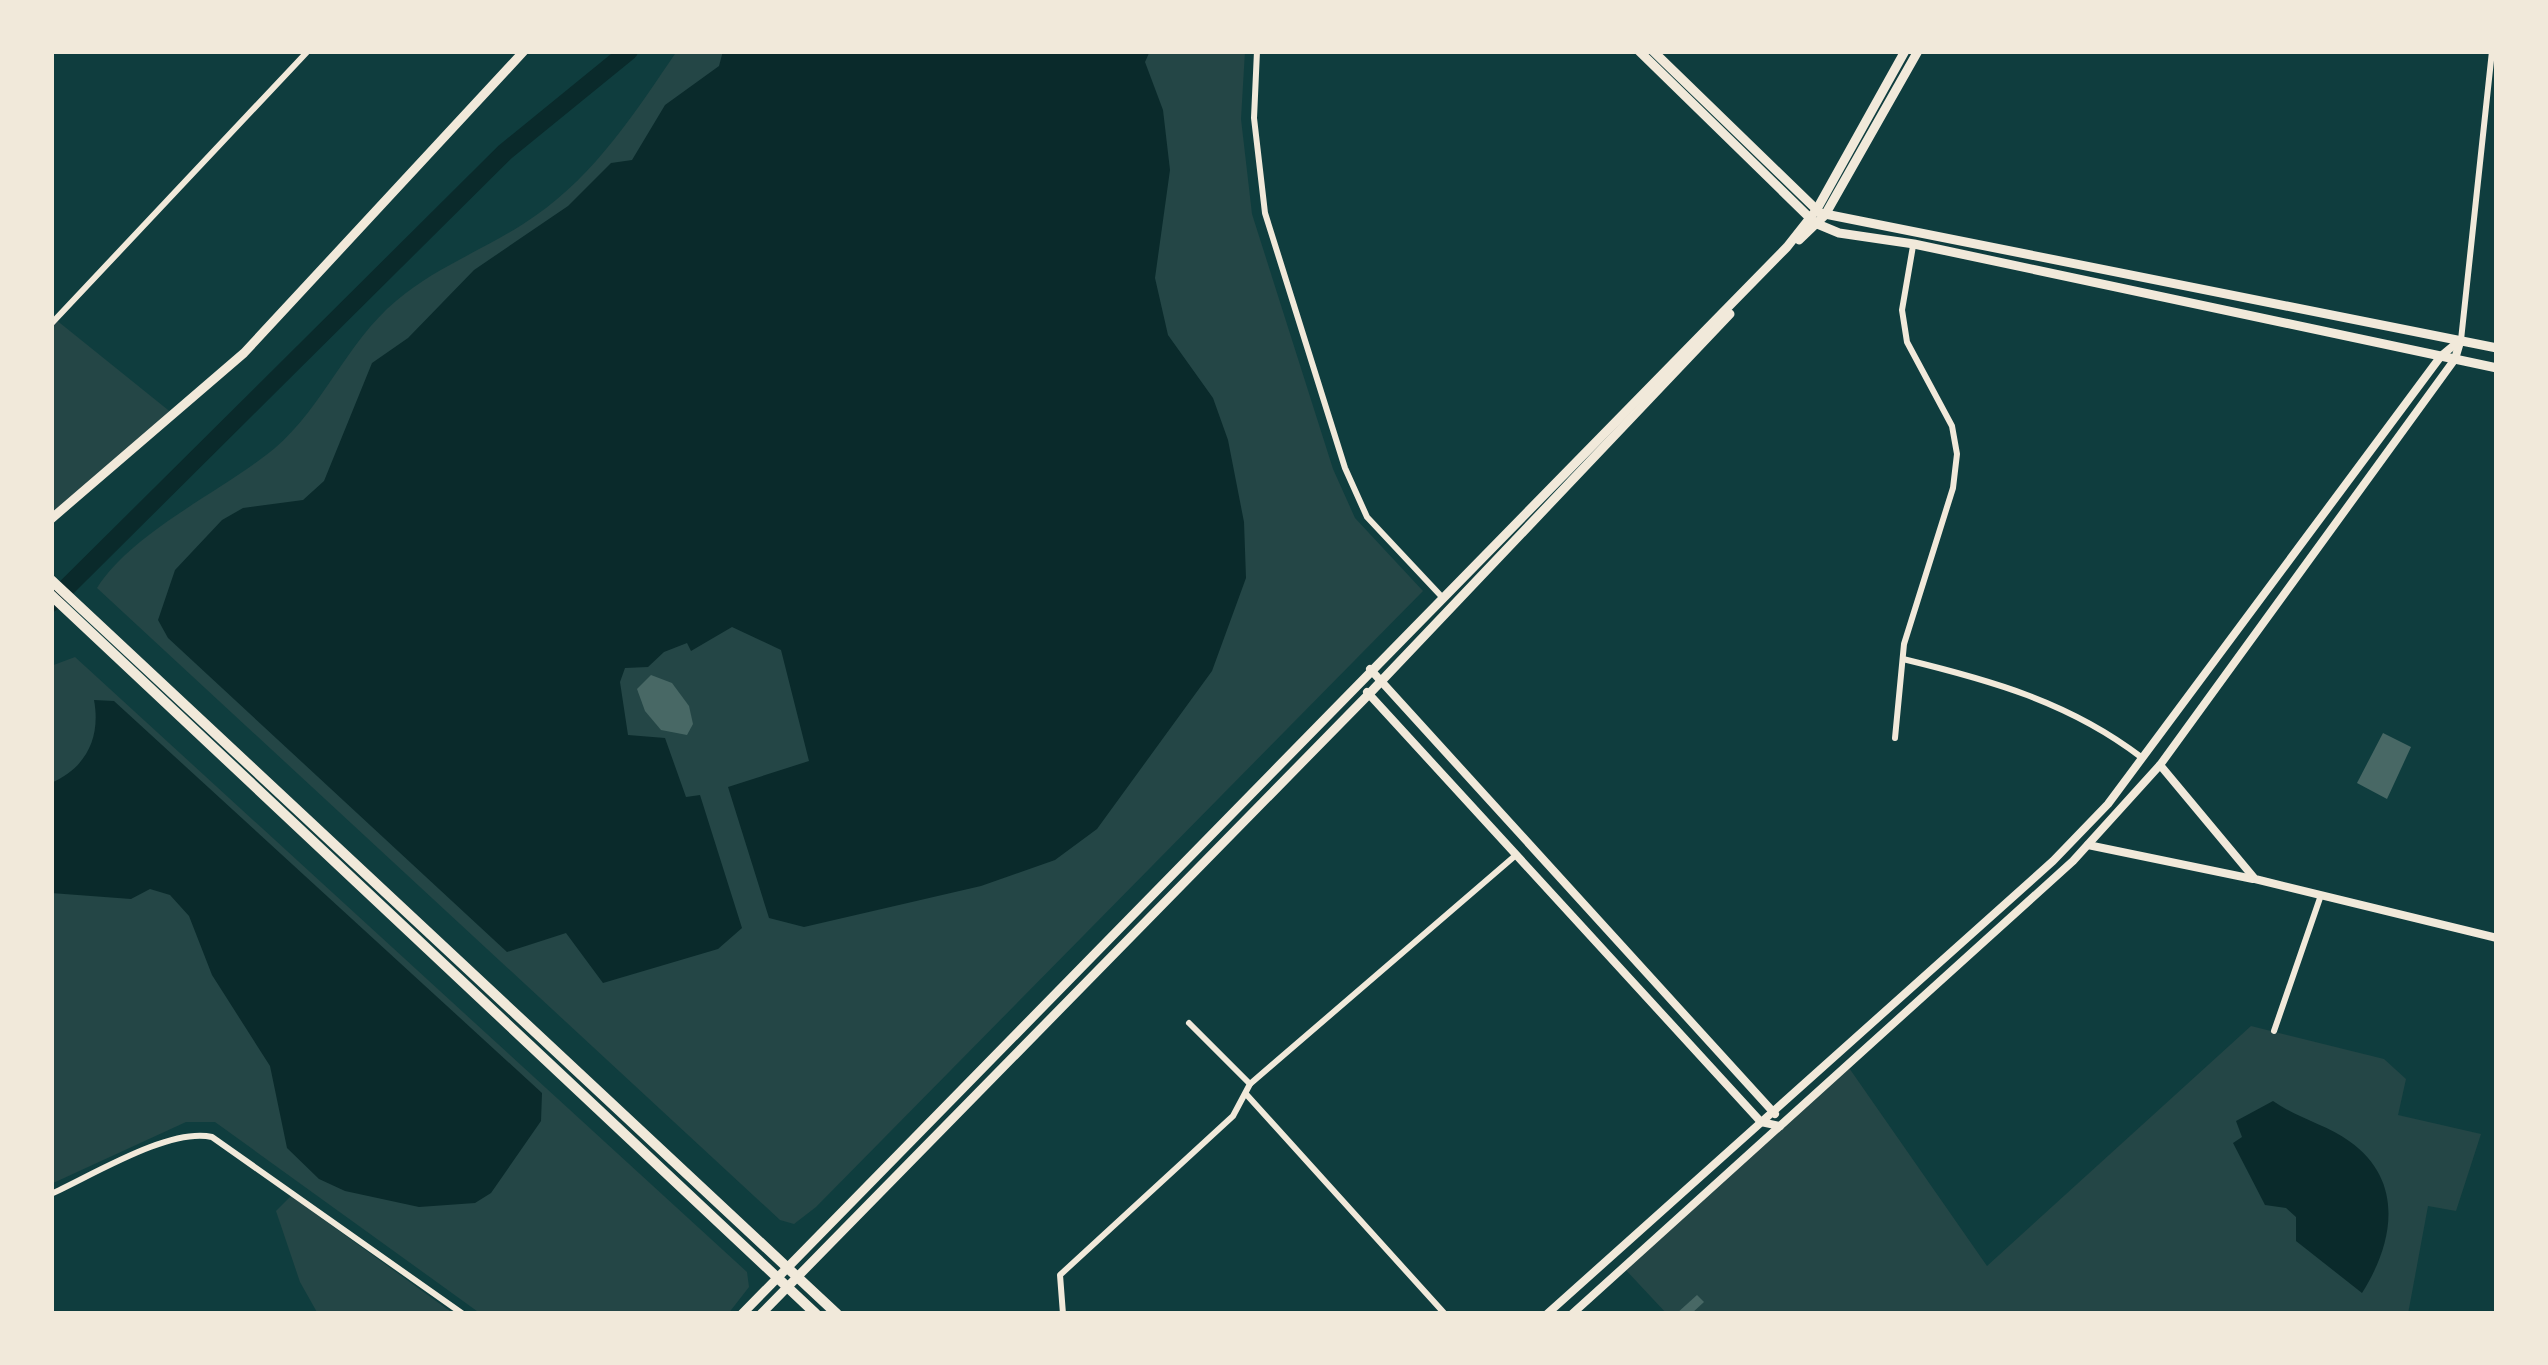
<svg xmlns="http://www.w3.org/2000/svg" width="2548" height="1365" font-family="'PT Sans Narrow',sans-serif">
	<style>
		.green { fill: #244646 }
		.water { fill: #0a2a2b }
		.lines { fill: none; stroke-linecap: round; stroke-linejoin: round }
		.river { stroke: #0a2a2b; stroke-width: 18 }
		.building { fill: #486865 }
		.minor { stroke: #f1e9da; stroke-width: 6 }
		.tertiary { stroke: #f1e9da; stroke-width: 8 }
		.secondary { stroke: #f1e9da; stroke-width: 9 }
		.primary { stroke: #f1e9da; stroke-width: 10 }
	</style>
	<rect width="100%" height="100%" fill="#0f3d3e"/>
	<!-- green -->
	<g class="green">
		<path d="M 677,51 L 1245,51 L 1241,119 L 1252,214 L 1333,469 L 1355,518 L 1423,591 L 816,1207 L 794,1224 L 780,1220 L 97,588 C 133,531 222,492 275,448 C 324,406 346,343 396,301 C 438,265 490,248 535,216 C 596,174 636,111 677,51 Z"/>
		<path d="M 55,319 L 173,414 L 51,519 L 51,324 Z"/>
		<path d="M 75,657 L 747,1272 L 749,1287 L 728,1314 L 481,1314 L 215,1122 L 186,1122 L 51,1184 L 51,666 Z"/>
		<path d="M 2251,1026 L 2384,1059 L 2406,1079 L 2398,1115 L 2481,1134 L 2456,1211 L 2428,1206 L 2408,1314 L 1667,1314 L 1623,1267 L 1847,1065 L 1987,1266 Z"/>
		<path d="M 291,1196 L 454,1314 L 318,1314 L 300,1282 L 276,1211 Z"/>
	</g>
	<!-- water -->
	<g class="water">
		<path d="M 723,51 L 1150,51 L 1145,62 L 1163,110 L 1170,170 L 1155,278 L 1168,335 L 1213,398 L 1228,440 L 1244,522 L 1246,578 L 1212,671 L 1097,829 L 1055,860 L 981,886 L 804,927 L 769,918 L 728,787 L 809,761 L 781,650 L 732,627 L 691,651 L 687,643 L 664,652 L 648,667 L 625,668 L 620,682 L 628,735 L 665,738 L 686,797 L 700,795 L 742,928 L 718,949 L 603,983 L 566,933 L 507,952 L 168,638 L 158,620 L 175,570 L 222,520 L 243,508 L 303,500 L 324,481 L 372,363 L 408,338 L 474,270 L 568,206 L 611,163 L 632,160 L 665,105 L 719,66 Z"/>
		<path d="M 94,700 L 114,701 L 542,1093 L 541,1121 L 491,1193 L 475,1203 L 419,1207 L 345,1191 L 319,1179 L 287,1148 L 270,1066 L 212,975 L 189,916 L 170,895 L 150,889 L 131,899 L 51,893 L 51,783 C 86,768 101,738 94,700 Z"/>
		<path d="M 2273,1101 C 2297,1118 2327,1125 2349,1141 C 2406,1181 2393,1244 2362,1293 L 2296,1241 L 2296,1217 L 2286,1208 L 2265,1205 L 2233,1143 L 2242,1137 L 2236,1121 Z"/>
	</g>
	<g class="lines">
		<!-- river -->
		<path class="river" d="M 51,603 L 505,152 L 629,51"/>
	</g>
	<!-- building -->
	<g class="building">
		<path d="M 651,675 L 672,683 L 689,706 L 693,724 L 687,735 L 661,730 L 645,711 L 637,689 Z"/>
		<path d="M 2383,733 L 2411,747 L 2387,799 L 2357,783 Z"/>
		<path d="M 1697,1295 L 1704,1302 L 1691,1314 L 1676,1314 Z"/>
	</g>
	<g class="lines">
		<!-- minor -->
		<g class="minor">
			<path d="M 1257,51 L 1254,118 L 1265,213 L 1345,468 L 1367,517 L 1442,597"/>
			<path d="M 51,324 L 308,51"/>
			<path d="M 2461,340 L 2492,51"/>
			<path d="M 1903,659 C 1990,680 2069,702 2141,757"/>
			<path d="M 1895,738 L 1904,644 L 1953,488 L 1957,454 L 1952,426 L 1907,342 L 1902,310 L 1913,246"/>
			<path d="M 1189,1023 L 1250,1084"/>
			<path d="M 2274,1031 L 2320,898"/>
			<path d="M 1246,1094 L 1445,1314"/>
			<path d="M 51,1194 C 91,1176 170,1127 212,1137 L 463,1314"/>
			<path d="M 1063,1314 L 1060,1275 L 1233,1116 L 1250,1084 L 1516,855"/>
		</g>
		<!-- tertiary -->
		<g class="tertiary">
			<path d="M 1370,669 L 1775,1114"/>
			<path d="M 1367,692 L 1761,1122 L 1780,1126"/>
			<path d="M 2160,765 L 2255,879 L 2497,938"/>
			<path d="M 2088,845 L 2253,879"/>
			<path d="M 1547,1314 L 2053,861 L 2108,804 L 2441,356 L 2459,341"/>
			<path d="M 1572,1314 L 2073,861 L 2160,765 L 2455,359 L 2460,342"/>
		</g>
		<!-- secondary -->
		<g class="secondary">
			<path d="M 1639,51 L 1815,223 L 1839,233 L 1914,244 L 2497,368"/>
			<path d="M 1653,51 L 1820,213 L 2497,348"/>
			<path d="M 1799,240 L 1825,215 L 1918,51"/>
			<path d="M 51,519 L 244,353 L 524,51"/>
			<path d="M 742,1314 L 1787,247 L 1817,209 L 1905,51"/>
			<path d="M 761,1314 L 1369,694 L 1730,314"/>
		</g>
		<!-- primary -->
		<g class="primary">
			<path d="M 51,580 L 837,1314"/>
			<path d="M 51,595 L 816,1314"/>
		</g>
	</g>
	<!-- border -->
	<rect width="2548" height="1365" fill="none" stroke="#f1e9da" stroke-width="108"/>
</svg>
